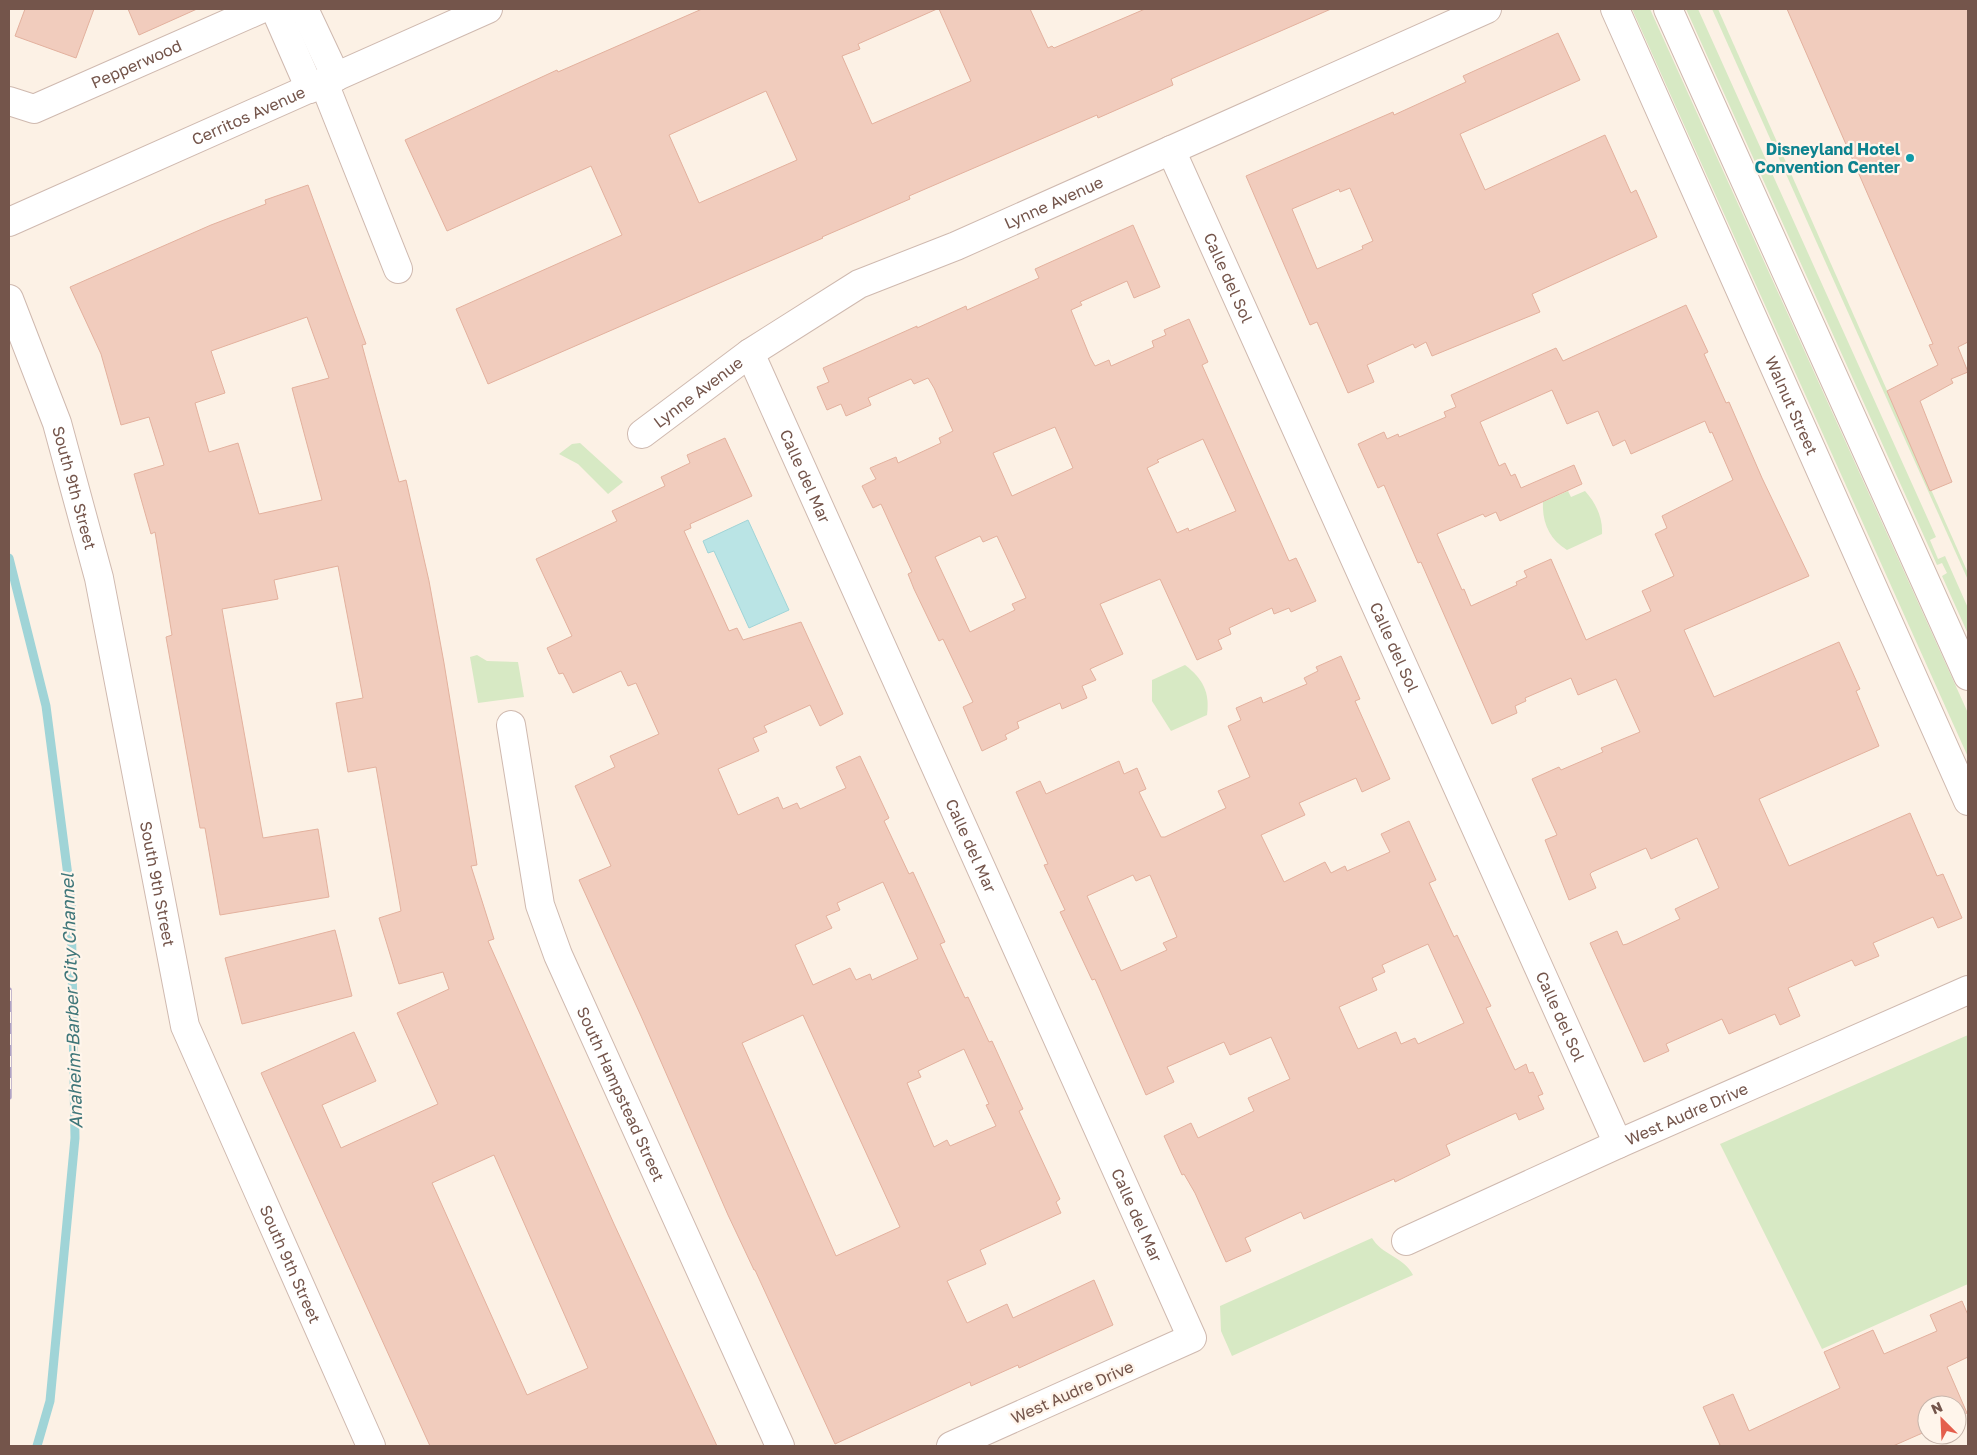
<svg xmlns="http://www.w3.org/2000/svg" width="1977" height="1455" font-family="'Golos Text',sans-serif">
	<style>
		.green { fill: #d7e9c4 }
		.water { fill: #bae4e5; stroke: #a0d4d7 }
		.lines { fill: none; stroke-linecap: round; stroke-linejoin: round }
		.stream { stroke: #a0d4d7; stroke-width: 9 }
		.building { fill: #f1ccbd; stroke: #e3b19e; fill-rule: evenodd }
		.minor-casing { stroke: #cfb9af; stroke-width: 30 }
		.minor { stroke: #fff; stroke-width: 28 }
		.rail-casing { stroke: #b2a4c5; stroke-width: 5.5 }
		.rail { stroke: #fff5eb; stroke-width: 4; stroke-dasharray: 11; stroke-linecap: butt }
		.culture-dot { fill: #0f9aa8; stroke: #fff5eb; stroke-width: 2 }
		.labels { text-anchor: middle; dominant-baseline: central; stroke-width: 4.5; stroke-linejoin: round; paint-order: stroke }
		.street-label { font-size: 16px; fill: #74554b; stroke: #fff5eb }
		.culture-label { font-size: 16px; font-weight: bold; fill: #0d838f; stroke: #fff5eb; text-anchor: end }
		.water-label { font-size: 18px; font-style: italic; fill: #3f7679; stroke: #fff5eb }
	</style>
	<rect width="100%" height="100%" fill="#fcf1e5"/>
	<!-- green -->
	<g class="green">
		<path d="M 1632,9 L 1650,9 L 1968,713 L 1968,757 Z"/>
		<path d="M 1686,9 L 1698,9 L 1936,537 L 1930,540 L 1938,559 L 1945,556 L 1968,608 L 1968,634 L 1942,576 L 1947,573 L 1942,563 L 1937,565 Z"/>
		<path d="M 1712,9 L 1718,9 L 1968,573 L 1968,580 Z"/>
		<path d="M 580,443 L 623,482 L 608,494 L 578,464 L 559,454 L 572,444 Z"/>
		<path d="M 1568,491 L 1571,497 L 1585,491 C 1596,503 1603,518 1602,534 L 1567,550 C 1549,539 1542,522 1543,502 Z"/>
		<path d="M 477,655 L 487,661 L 518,662 L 524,697 L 478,703 L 470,657 Z"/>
		<path d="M 1185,665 C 1203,679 1210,692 1207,715 L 1171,731 L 1152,701 L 1152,680 Z"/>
		<path d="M 1968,1035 L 1968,1284 L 1822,1349 L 1720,1144 Z"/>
		<path d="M 1372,1238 C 1382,1255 1404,1257 1413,1275 L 1232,1356 L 1221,1331 L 1220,1306 Z"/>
	</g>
	<!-- water -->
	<path class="water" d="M 748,520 L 789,610 L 749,628 L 714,551 L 708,553 L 703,541 Z"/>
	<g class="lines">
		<!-- stream -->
		<path class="stream" d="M 9,558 L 46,706 L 71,899 L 75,1138 L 50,1401 L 37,1446"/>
	</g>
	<!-- building -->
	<g class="building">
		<path d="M 25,9 L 94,9 L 76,58 L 15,36 Z"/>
		<path d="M 128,9 L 197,9 L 139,35 Z"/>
		<path d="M 702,9 L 937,9 L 858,44 L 860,49 L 842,56 L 872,124 L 971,81 L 939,9 L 1030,9 L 1048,48 L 1052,46 L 1054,48 L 1145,9 L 1331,9 L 1171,79 L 1173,85 L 1098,118 L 1097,115 L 909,196 L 910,199 L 822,237 L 823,238 L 488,384 L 456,309 L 622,235 L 591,166 L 447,231 L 405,140 L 557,70 L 558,72 ZM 766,91 L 797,160 L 699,203 L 669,135 Z"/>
		<path d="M 1787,9 L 1968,9 L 1968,342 L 1958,347 L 1968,372 L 1951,379 L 1953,383 L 1920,401 L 1952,482 L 1930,491 L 1887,391 L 1938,365 L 1929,345 L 1933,344 Z"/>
		<path d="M 1558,33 L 1580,80 L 1460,134 L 1485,190 L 1605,135 L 1631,193 L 1636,190 L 1657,237 L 1532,294 L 1540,312 L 1432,356 L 1426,342 L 1415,348 L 1413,344 L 1367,365 L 1374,382 L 1348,393 L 1317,322 L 1310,325 L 1246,176 L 1393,112 L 1394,115 L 1466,82 L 1463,76 ZM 1350,188 L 1373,241 L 1362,246 L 1363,249 L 1317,269 L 1292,209 L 1339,189 L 1340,192 Z"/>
		<path d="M 308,185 L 366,344 L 362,345 L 399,482 L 406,480 L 429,581 L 444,663 L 477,865 L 471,866 L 494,939 L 488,941 L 614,1224 L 717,1446 L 430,1446 L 261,1073 L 354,1032 L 376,1081 L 322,1105 L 341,1148 L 438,1104 L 397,1013 L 449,989 L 443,972 L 399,984 L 379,918 L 401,911 L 376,767 L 348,772 L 336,703 L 363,698 L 338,566 L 274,580 L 278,599 L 222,609 L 263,838 L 318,829 L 329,897 L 220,915 L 205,828 L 200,828 L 166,637 L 172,635 L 155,532 L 151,534 L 134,474 L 164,465 L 149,417 L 121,425 L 101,354 L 70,287 L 211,225 L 266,204 L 265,200 ZM 307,317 L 329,378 L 292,388 L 322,500 L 259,514 L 238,443 L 209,452 L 195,403 L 225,393 L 211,351 ZM 494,1155 L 588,1368 L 527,1395 L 432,1183 Z"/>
		<path d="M 1133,225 L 1160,287 L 1134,298 L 1127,281 L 1080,302 L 1082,305 L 1071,310 L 1090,357 L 1095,366 L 1109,360 L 1111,366 L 1154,347 L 1152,341 L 1166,335 L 1164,330 L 1189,319 L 1208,362 L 1202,365 L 1289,561 L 1296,558 L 1316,601 L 1291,612 L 1289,608 L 1274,614 L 1272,608 L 1229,628 L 1231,634 L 1218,640 L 1222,649 L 1197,660 L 1160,579 L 1100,604 L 1123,654 L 1090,669 L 1096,680 L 1082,686 L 1087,698 L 1062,709 L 1060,703 L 1017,722 L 1019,728 L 1005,735 L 1007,739 L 982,751 L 963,707 L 973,702 L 943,639 L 939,641 L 914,589 L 908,574 L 912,572 L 881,504 L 873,508 L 862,486 L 876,479 L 870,468 L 896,457 L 898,463 L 941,443 L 939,438 L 953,431 L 934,388 L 928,378 L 914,384 L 911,379 L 868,398 L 871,405 L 846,416 L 841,404 L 827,410 L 817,387 L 829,382 L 823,368 L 917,326 L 917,328 L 966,306 L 967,310 L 1039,278 L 1035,269 ZM 1055,427 L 1073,468 L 1012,496 L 993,453 ZM 1203,439 L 1236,511 L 1189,531 L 1188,528 L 1177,533 L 1147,468 L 1159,462 L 1157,460 ZM 980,536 L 983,542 L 997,536 L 1026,598 L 1012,604 L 1015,610 L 970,632 L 935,557 Z"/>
		<path d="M 1686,305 L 1708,352 L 1704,354 L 1726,403 L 1729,402 L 1762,478 L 1809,576 L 1684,630 L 1714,697 L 1839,642 L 1860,689 L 1856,691 L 1879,746 L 1759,799 L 1789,866 L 1910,813 L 1937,876 L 1943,874 L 1962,918 L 1938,928 L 1933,917 L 1873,943 L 1879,956 L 1855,966 L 1852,960 L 1788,988 L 1800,1016 L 1780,1025 L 1775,1014 L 1729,1034 L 1722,1019 L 1666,1044 L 1669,1051 L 1644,1062 L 1590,943 L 1617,931 L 1623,945 L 1627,944 L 1680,919 L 1675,909 L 1719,888 L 1697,838 L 1651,859 L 1646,848 L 1592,872 L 1590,874 L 1596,888 L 1569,900 L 1545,840 L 1557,835 L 1532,779 L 1559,767 L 1561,770 L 1603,752 L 1601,748 L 1640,732 L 1616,679 L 1578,695 L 1571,678 L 1525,698 L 1526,701 L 1515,706 L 1517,713 L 1492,724 L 1421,562 L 1418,563 L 1384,485 L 1378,488 L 1358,444 L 1384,432 L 1387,439 L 1398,434 L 1399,437 L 1446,417 L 1444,412 L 1456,407 L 1451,395 L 1556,348 L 1563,361 ZM 1552,390 L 1567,424 L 1598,411 L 1613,446 L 1625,440 L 1631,454 L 1705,421 L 1710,433 L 1712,432 L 1733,480 L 1662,516 L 1667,528 L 1655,534 L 1674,576 L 1642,591 L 1651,611 L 1586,640 L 1551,559 L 1524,571 L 1527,577 L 1516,582 L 1517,585 L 1471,606 L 1464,589 L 1462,590 L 1437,534 L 1483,514 L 1485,517 L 1496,512 L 1500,521 L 1582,484 L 1574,465 L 1521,488 L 1515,474 L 1511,476 L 1505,463 L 1499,466 L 1480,422 Z"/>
		<path d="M 725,438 L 752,496 L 690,524 L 691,528 L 684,531 L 729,631 L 737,628 L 743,640 L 801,622 L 843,714 L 820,726 L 810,705 L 764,726 L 767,732 L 753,738 L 759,751 L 718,769 L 738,815 L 778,797 L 783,809 L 797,803 L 800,809 L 846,788 L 836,767 L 860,756 L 889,818 L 884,821 L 909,874 L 913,872 L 945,942 L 940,944 L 965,998 L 968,997 L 989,1042 L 992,1041 L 1023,1109 L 1019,1111 L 1060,1199 L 1056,1202 L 1061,1213 L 980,1250 L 986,1264 L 947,1281 L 967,1323 L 1007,1304 L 1013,1318 L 1094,1280 L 1113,1325 L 1019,1368 L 1018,1365 L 971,1386 L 970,1382 L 835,1444 L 755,1270 L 754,1270 L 728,1215 L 641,1016 L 579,880 L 611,866 L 575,786 L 615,767 L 610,756 L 659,734 L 636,683 L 628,686 L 621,671 L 573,693 L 563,673 L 559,674 L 547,648 L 572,636 L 536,559 L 617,521 L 612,511 L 665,486 L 661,477 L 690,463 L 687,455 ZM 883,882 L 918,959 L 872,980 L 870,974 L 856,980 L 850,968 L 813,985 L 795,945 L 832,928 L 826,916 L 840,910 L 837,903 ZM 803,1015 L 900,1227 L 836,1256 L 742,1043 ZM 964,1049 L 989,1104 L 986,1105 L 996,1126 L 950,1146 L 947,1140 L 934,1147 L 907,1083 L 921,1077 L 918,1071 Z"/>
		<path d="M 1341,656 L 1360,699 L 1355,701 L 1390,779 L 1362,792 L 1356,778 L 1299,803 L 1305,815 L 1261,835 L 1284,882 L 1325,862 L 1331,873 L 1345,866 L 1347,871 L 1390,852 L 1381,834 L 1409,821 L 1436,880 L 1429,883 L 1454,937 L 1457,935 L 1491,1006 L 1486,1008 L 1515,1070 L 1526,1064 L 1529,1073 L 1533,1072 L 1543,1094 L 1538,1096 L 1544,1109 L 1519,1120 L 1516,1113 L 1446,1145 L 1450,1155 L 1395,1182 L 1394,1179 L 1304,1219 L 1301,1212 L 1245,1238 L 1251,1251 L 1226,1262 L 1195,1193 L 1184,1174 L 1182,1175 L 1164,1136 L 1191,1123 L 1198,1138 L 1254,1111 L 1248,1098 L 1290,1079 L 1271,1037 L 1230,1055 L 1224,1042 L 1167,1067 L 1174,1082 L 1146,1095 L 1095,979 L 1092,980 L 1060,912 L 1065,910 L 1044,865 L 1048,864 L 1016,792 L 1040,781 L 1046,794 L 1119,761 L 1124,774 L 1137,768 L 1146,789 L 1139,792 L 1161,837 L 1165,837 L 1226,808 L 1218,791 L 1250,777 L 1228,726 L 1241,720 L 1236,708 L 1261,697 L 1263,703 L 1307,684 L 1304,678 L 1318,671 L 1316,667 ZM 1133,875 L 1136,881 L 1150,875 L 1177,937 L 1163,943 L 1167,950 L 1121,971 L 1087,896 ZM 1428,944 L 1464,1023 L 1418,1044 L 1415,1038 L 1401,1044 L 1396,1032 L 1358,1049 L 1339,1007 L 1377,990 L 1372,978 L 1385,972 L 1382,965 Z"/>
		<path d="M 335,930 L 352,996 L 242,1024 L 225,958 Z"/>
		<path d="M 1962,1301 L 1968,1315 L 1968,1357 L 1947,1367 L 1967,1413 L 1957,1418 L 1957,1405 L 1927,1405 L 1927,1431 L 1893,1446 L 1716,1446 L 1720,1445 L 1703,1407 L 1733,1394 L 1749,1431 L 1840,1388 L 1824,1352 L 1873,1330 L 1884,1354 L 1937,1331 L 1930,1315 Z"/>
	</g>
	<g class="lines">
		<defs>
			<g id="minor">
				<path d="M 275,9 L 310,89"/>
				<path d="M 304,9 L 336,77"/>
				<path id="s1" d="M 1615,9 L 1968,801"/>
				<path d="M 1668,9 L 1968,676"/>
				<path d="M 324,83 L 398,269"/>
				<path id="s2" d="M 9,101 L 34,109 L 261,9"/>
				<path id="s3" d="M 1171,150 L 1618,1144"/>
				<path id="s4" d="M 9,222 L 488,9"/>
				<path id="s5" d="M 9,299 L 57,423 L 99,578 L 185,1026 L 371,1446"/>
				<path id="s6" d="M 750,353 L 1192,1338 L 951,1446"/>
				<path id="s7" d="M 642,434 L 750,353 L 859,284 L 956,246 L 1487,9"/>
				<path id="s8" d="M 511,725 L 540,905 L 558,955 L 780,1446"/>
				<path id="s9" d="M 1406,1241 L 1618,1144 L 1968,990"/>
			</g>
		</defs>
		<!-- minor casing -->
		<use href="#minor" class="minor-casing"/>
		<!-- minor -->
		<use href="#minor" class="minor"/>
		<defs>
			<path id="rail" d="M 9,990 L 9,1097"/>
		</defs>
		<!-- rail casing -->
		<use href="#rail" class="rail-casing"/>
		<!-- rail -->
		<use href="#rail" class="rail"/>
	</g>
	<!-- markers -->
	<circle class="culture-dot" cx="1910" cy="158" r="5"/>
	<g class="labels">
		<!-- street labels -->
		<g class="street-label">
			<text stroke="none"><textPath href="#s2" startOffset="138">Pepperwood</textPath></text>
			<text stroke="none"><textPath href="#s4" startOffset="262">Cerritos Avenue</textPath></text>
			<text stroke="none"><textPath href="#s7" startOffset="475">Lynne Avenue</textPath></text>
			<text stroke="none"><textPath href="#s3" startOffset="140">Calle del Sol</textPath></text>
			<text stroke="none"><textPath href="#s7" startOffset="70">Lynne Avenue</textPath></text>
			<text stroke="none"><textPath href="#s1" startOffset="434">Walnut Street</textPath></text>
			<text stroke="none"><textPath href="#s6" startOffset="135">Calle del Mar</textPath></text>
			<text stroke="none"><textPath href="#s5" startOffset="200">South 9th Street</textPath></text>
			<text stroke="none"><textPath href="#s3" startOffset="545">Calle del Sol</textPath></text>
			<text stroke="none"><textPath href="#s6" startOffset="540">Calle del Mar</textPath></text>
			<text stroke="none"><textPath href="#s5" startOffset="605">South 9th Street</textPath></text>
			<text stroke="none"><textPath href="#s3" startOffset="950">Calle del Sol</textPath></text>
			<text stroke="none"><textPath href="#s8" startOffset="388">South Hampstead Street</textPath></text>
			<text stroke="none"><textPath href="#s9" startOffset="308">West Audre Drive</textPath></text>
			<text stroke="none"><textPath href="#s6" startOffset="945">Calle del Mar</textPath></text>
			<text stroke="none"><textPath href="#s5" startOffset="1010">South 9th Street</textPath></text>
			<text transform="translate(1072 1392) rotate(-24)">West Audre Drive</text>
		</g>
		<!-- culture labels -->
		<g class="culture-label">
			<text x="1900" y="149">Disneyland Hotel<tspan x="1900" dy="18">Convention Center</tspan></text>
		</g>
		<!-- water labels -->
		<g class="water-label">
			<text transform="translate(71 1001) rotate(-92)">Anaheim-Barber City Channel</text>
		</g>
	</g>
	<!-- border -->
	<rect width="1977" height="1455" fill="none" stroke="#74554b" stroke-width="20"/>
	<!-- north arrow -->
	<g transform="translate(1942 1420) rotate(336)"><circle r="24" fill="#fff5eb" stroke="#c7b5ab"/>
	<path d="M0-4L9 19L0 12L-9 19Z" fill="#e45e4c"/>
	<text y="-8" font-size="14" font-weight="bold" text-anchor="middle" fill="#74554b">N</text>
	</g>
</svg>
